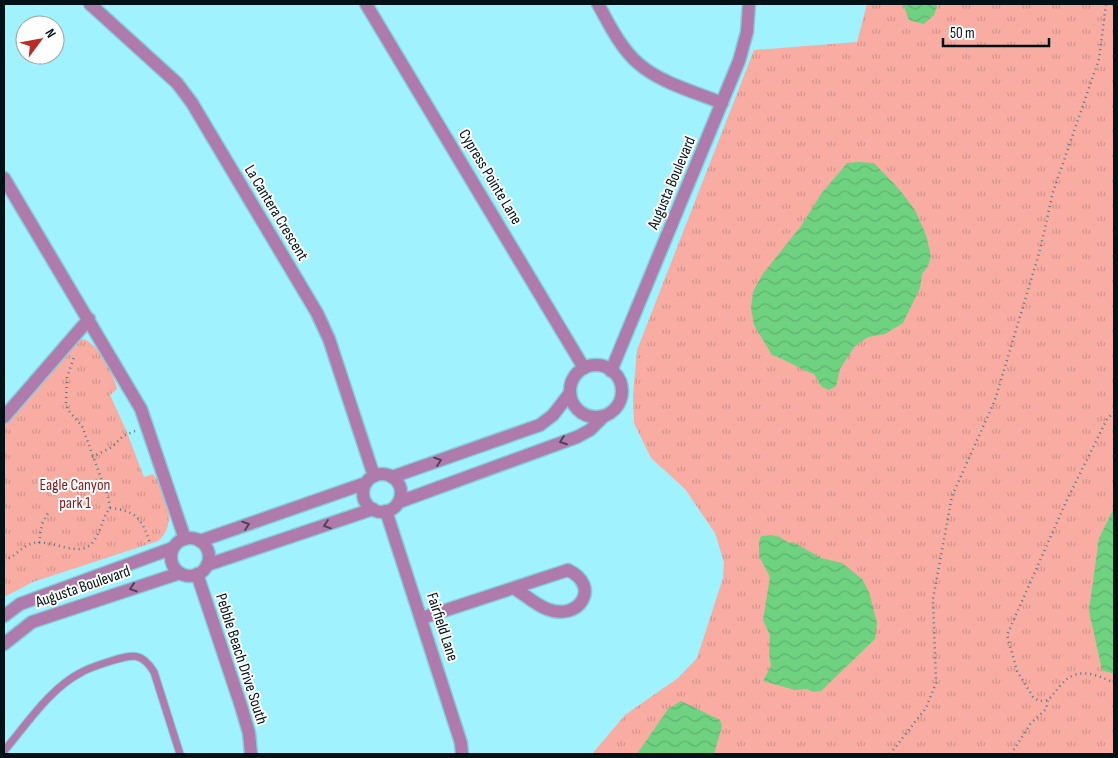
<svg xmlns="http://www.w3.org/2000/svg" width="1118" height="758" font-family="'Sofia Sans Condensed',sans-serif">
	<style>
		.grass { fill: url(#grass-tufts) }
		.water { fill: url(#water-waves) }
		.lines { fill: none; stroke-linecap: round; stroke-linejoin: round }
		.lane-casing { stroke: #86ced9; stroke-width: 9 }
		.street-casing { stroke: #86ced9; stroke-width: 15 }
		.path { stroke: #4b7b82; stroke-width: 2.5; stroke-dasharray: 1 4; stroke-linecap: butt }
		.lane { stroke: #af7bad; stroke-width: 7 }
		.street { stroke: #af7bad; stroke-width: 12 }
		.oneway { stroke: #4f415a }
		.labels { text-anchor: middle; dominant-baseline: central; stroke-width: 4; stroke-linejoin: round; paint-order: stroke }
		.street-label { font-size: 16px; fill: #001216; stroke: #fff }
		.park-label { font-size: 16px; fill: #841915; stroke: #fff }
	</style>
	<defs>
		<pattern id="grass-tufts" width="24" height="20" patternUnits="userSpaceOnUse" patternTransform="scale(1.25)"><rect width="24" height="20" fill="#f8aca2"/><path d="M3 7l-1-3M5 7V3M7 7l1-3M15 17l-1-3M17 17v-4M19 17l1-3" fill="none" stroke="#d3938b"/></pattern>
		<pattern id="water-waves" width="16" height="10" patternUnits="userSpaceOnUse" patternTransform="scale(1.25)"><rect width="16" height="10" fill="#6fd281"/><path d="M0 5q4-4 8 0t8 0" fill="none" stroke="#5eb36f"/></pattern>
	</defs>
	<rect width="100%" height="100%" fill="#a0f2fe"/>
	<!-- grass -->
	<g class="grass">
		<path d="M 867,4 L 1114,4 L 1114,754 L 592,754 L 625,715 L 678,678 L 697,658 L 723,578 L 724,562 L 715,533 L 685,489 L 651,458 L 634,423 L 633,395 L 637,350 L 754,50 L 857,42 Z"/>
		<path d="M 81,339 C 96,339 115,376 117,389 L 110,395 L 126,430 L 144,477 L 153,474 C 167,492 178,525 158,541 L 33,582 L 4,597 L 4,425 L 75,341 Z"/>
	</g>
	<!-- water -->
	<g class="water">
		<path d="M 903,4 L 937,4 L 937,6 L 934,15 L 924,24 L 909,20 Z"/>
		<path d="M 858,162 L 874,163 L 899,189 L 915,210 L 926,235 L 931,256 L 928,266 L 922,274 L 920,288 L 903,323 L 885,334 L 868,337 L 855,346 L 840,369 L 836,386 L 829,390 L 822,387 L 814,374 C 798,369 788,360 772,355 L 754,325 L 751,308 L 753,292 L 762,275 L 801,226 L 821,194 L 847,163 Z"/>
		<path d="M 1114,508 L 1114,674 L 1102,670 L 1089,611 L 1099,538 Z"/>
		<path d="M 771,535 L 780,537 L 789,543 L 793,542 L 821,558 L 842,563 L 862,579 L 869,592 L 877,623 L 875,639 L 821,691 L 813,692 L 807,689 L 795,690 L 763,681 L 771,666 L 769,653 L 770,635 L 763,620 L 770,577 L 759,556 L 759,542 L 761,536 Z"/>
		<path d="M 681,701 L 720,720 L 722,726 L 714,754 L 637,754 L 668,709 Z"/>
	</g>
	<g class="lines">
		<defs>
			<path id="lane" d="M 4,751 C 27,724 50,688 82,672 C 91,667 102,664 111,661 C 132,654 142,652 154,672 L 180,754"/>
			<g id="street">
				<path d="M 90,4 L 177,83 L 192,103 L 317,313 L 329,339 L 374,476"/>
				<path d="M 366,4 L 584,368"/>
				<path d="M 598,4 C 609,24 621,49 639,64 C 661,83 695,92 722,103"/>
				<path d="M 4,178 L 141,409 L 185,539"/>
				<circle cx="596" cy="391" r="26"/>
				<path d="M 611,371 L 739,61 L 747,32 L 749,4"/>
				<path d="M 4,417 L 89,319"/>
				<circle cx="382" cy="493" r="19"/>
				<path d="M 392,477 L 540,425 L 553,415 L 570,393"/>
				<path d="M 399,502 L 577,437 L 590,430 L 604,416"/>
				<path d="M 386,511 L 461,743 L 462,754"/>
				<circle cx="190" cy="557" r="19"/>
				<path d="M 200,541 L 366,483"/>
				<path d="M 207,565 L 373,509"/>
				<path d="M 197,574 L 241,706 L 249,733 L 251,754"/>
				<path d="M 4,616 L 20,604 L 173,548"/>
				<path d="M 422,618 L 568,570 C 602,586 579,622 547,609 C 536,605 524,594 514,588"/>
				<path d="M 4,644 L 32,622 L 180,573"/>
			</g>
		</defs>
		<!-- lane casing -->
		<use href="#lane" class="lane-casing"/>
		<!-- street casing -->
		<use href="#street" class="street-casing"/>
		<!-- path -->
		<g class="path">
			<path d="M 1114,412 L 1107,419 L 1066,502 L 1007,635 L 1017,671 L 1033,697 L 1039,701 L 1048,700 C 1053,695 1056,690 1061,685 C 1076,666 1096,674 1114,683"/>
			<path d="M 92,457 L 112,447 L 123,436 L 135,431"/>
			<path d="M 110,508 C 137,511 142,519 150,543"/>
			<path d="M 39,543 L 42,524 L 48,513"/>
			<path d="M 4,560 C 16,557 22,545 34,543 C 52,539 80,559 93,542 C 101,532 102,518 110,508 L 108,497 L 82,426 L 68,410 L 66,403 L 67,377 L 74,357"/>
			<path d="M 890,754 L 926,708 L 936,683 L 933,599 L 952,496 L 995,400 L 1040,250 L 1053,192 L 1099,59 L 1106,4"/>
			<path d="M 1011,754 L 1031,723 L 1046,709 L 1048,700"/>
		</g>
		<!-- lane -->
		<use href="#lane" class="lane"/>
		<!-- street -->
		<use href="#street" class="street"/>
	</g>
	<!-- one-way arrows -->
	<defs><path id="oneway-chevron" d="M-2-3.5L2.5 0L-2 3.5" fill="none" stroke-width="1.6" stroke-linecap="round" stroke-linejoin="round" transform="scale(1.25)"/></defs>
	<g class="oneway">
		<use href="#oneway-chevron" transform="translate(563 441) rotate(160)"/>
		<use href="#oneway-chevron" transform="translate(438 461) rotate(-19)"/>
		<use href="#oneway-chevron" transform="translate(246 525) rotate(-19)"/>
		<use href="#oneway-chevron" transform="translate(327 525) rotate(161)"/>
		<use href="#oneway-chevron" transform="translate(133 588) rotate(162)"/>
	</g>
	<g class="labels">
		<!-- street labels -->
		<g class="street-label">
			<text transform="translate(490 177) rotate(59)">Cypress Pointe Lane</text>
			<text transform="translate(672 183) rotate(-67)">Augusta Boulevard</text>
			<text transform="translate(276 213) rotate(59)">La Cantera Crescent</text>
			<text transform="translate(83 587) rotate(-19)">Augusta Boulevard</text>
			<text transform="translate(442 627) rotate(72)">Fairfield Lane</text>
			<text transform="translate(241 659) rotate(72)">Pebble Beach Drive South</text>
		</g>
		<!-- park labels -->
		<g class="park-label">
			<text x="75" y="485">Eagle Canyon<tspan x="75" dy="18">park 1</tspan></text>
		</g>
	</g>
	<!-- border -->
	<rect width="1118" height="758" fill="none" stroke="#001216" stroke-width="10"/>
	<!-- north arrow -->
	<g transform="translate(40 40) rotate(58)"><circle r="24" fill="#ffffff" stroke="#99a0a2"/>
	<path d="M0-4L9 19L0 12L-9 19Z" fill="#b92b24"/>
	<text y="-8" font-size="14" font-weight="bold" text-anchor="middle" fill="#001216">N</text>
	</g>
	<!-- scale -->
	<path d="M943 38v8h106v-8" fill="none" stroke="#001216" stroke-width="2.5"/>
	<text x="950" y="38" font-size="15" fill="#001216" stroke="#ffffff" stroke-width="4" paint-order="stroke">50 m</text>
</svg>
